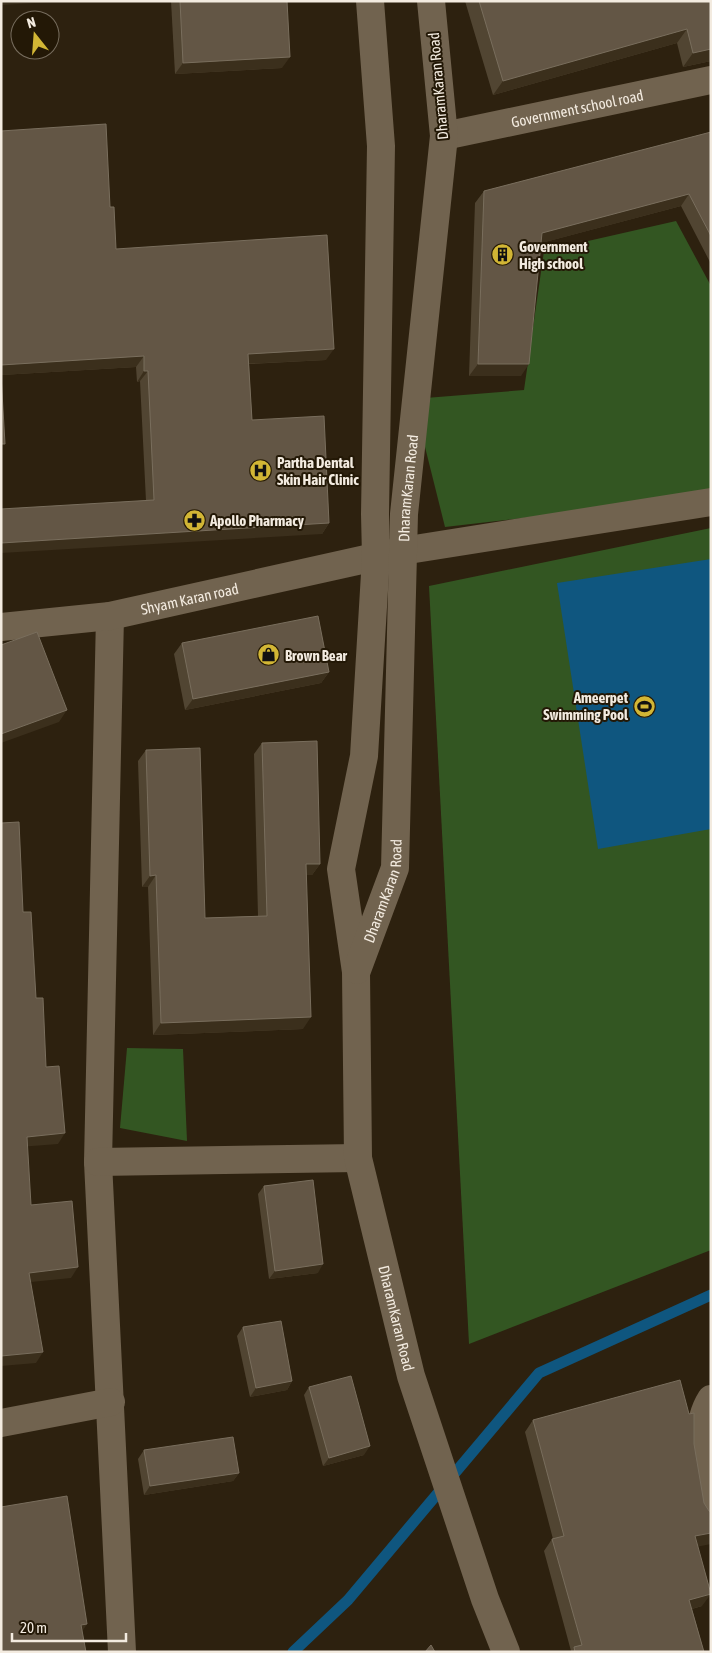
<svg xmlns="http://www.w3.org/2000/svg" width="712" height="1653" font-family="'Asap Condensed',sans-serif">
	<style>
		.green { fill: #335622 }
		.water { fill: #0f567f }
		.lines { fill: none; stroke-linecap: round; stroke-linejoin: round }
		.stream { stroke: #0f567f; stroke-width: 11 }
		.minor { stroke: #71634f; stroke-width: 28 }
		.tertiary { stroke: #71634f; stroke-width: 28 }
		.wall { fill: #514532 }
		.shaded-wall { fill: #3b2f1c }
		.building { fill: #635645; stroke: #796e5d }
		.labels { text-anchor: middle; dominant-baseline: central; stroke-width: 4; stroke-linejoin: round; paint-order: stroke }
		.street-label { font-size: 15px; fill: #f3ebe0; stroke: #231806 }
		.poi-label { font-size: 15px; font-weight: bold; fill: #f3ebe0; stroke: #231806; text-anchor: start }
	</style>
	<rect width="100%" height="100%" fill="#2d210f"/>
	<!-- green -->
	<g class="green">
		<path d="M 676,221 L 711,286 L 711,490 L 549,515 L 445,527 L 413,399 L 524,390 L 544,251 Z"/>
		<path d="M 711,528 L 711,1250 L 469,1344 L 429,586 Z"/>
		<path d="M 127,1048 L 183,1049 L 187,1141 L 120,1128 Z"/>
	</g>
	<!-- water -->
	<path class="water" d="M 711,559 L 711,829 L 598,849 L 557,583 Z"/>
	<g class="lines">
		<!-- stream -->
		<path class="stream" d="M 293,1652 L 348,1600 L 539,1373 L 711,1295"/>
		<!-- minor -->
		<g class="minor">
			<path d="M 110,616 L 98,1162 L 122,1652"/>
			<path id="s1" d="M 1,627 L 110,616 L 402,551 L 711,502"/>
			<path d="M 98,1162 L 358,1158"/>
			<path d="M 711,1399 C 691,1430 703,1478 711,1512"/>
			<path d="M 1,1423 L 111,1402"/>
		</g>
		<!-- tertiary -->
		<g class="tertiary">
			<path id="s2" d="M 370,1 L 381,146 L 375,514 L 376,557 L 364,756 L 341,869 L 356,972 L 358,1158 L 411,1376 L 485,1599 L 506,1652"/>
			<path id="s3" d="M 444,136 L 711,80"/>
			<path id="s4" d="M 357,970 L 395,868 L 404,514 L 444,136 L 431,1"/>
		</g>
	</g>
	<!-- wall -->
	<g class="wall">
		<path d="M 171,1 L 287,1 L 282,68 L 175,74 Z"/>
		<path d="M 465,1 L 711,1 L 711,61 L 683,67 L 677,43 L 493,95 Z"/>
		<path d="M 1,131 L 110,207 L 116,249 L 326,360 L 249,364 L 252,420 L 329,523 L 322,534 L 146,501 L 140,381 L 137,382 L 136,367 L 1,375 L 1,444 Z"/>
		<path d="M 711,132 L 711,264 L 681,206 L 541,243 L 521,376 L 469,376 L 475,203 L 484,191 Z"/>
		<path d="M 182,643 L 329,672 L 321,683 L 185,710 L 174,654 Z"/>
		<path d="M 262,743 L 320,864 L 312,875 L 306,875 L 303,1029 L 153,1035 L 148,887 L 142,887 L 138,761 L 146,750 L 205,918 L 258,916 L 254,754 Z"/>
		<path d="M 264,1186 L 318,1273 L 269,1279 L 258,1194 Z"/>
		<path d="M 243,1327 L 292,1381 L 287,1390 L 250,1397 L 237,1336 Z"/>
		<path d="M 309,1387 L 364,1455 L 323,1466 L 304,1395 Z"/>
		<path d="M 533,1420 L 694,1444 L 698,1546 L 702,1606 L 692,1609 L 704,1652 L 570,1652 L 571,1651 L 544,1551 L 552,1539 L 553,1539 L 525,1432 Z"/>
		<path d="M 144,1450 L 239,1473 L 233,1481 L 144,1495 L 138,1459 Z"/>
	</g>
	<!-- shaded-wall -->
	<g class="shaded-wall">
		<path d="M 1,1 L 69,1 L 1,5 Z"/>
		<path d="M 687,29 L 677,43 L 493,95 L 503,81 Z"/>
		<path d="M 711,49 L 711,61 L 683,67 L 693,53 Z"/>
		<path d="M 290,57 L 282,68 L 175,74 L 183,63 Z"/>
		<path d="M 689,194 L 681,206 L 534,245 L 542,233 Z"/>
		<path d="M 334,349 L 326,360 L 241,364 L 248,354 Z"/>
		<path d="M 144,356 L 136,367 L 1,375 L 1,365 Z"/>
		<path d="M 478,364 L 529,364 L 521,376 L 469,376 Z"/>
		<path d="M 144,371 L 148,371 L 140,381 L 137,382 Z"/>
		<path d="M 329,523 L 322,534 L 1,553 L 1,543 Z"/>
		<path d="M 329,672 L 321,683 L 185,710 L 193,699 Z"/>
		<path d="M 67,710 L 59,722 L 1,743 L 1,734 Z"/>
		<path d="M 306,864 L 320,864 L 312,875 L 298,875 Z"/>
		<path d="M 156,875 L 148,887 L 142,887 L 150,876 Z"/>
		<path d="M 311,1017 L 303,1029 L 153,1035 L 161,1023 Z"/>
		<path d="M 65,1133 L 58,1144 L 19,1147 L 27,1137 Z"/>
		<path d="M 323,1264 L 318,1273 L 269,1279 L 275,1271 Z"/>
		<path d="M 78,1267 L 71,1278 L 21,1283 L 29,1273 Z"/>
		<path d="M 43,1352 L 36,1363 L 1,1366 L 1,1356 Z"/>
		<path d="M 292,1381 L 287,1390 L 250,1397 L 256,1388 Z"/>
		<path d="M 370,1446 L 364,1455 L 323,1466 L 329,1458 Z"/>
		<path d="M 239,1473 L 233,1481 L 144,1495 L 150,1486 Z"/>
		<path d="M 711,1533 L 711,1544 L 686,1549 L 695,1536 Z"/>
		<path d="M 711,1594 L 702,1606 L 680,1612 L 689,1600 Z"/>
		<path d="M 87,1624 L 78,1638 L 81,1625 Z"/>
	</g>
	<!-- building -->
	<g class="building">
		<path d="M 180,1 L 287,1 L 290,57 L 183,63 Z"/>
		<path d="M 479,1 L 711,1 L 711,49 L 693,53 L 687,29 L 503,81 Z"/>
		<path d="M 106,124 L 110,207 L 114,207 L 116,249 L 327,235 L 334,349 L 248,354 L 252,420 L 324,416 L 329,523 L 1,543 L 1,509 L 154,500 L 148,371 L 144,371 L 144,356 L 1,365 L 1,131 Z"/>
		<path d="M 711,132 L 711,236 L 689,194 L 542,233 L 529,364 L 478,364 L 484,191 Z"/>
		<path d="M 1,375 L 5,444 L 1,444 Z"/>
		<path d="M 318,616 L 329,672 L 193,699 L 182,643 Z"/>
		<path d="M 37,632 L 67,710 L 1,734 L 1,645 Z"/>
		<path d="M 317,741 L 320,864 L 306,864 L 311,1017 L 161,1023 L 156,875 L 150,876 L 146,750 L 200,748 L 205,918 L 267,916 L 262,743 Z"/>
		<path d="M 19,822 L 23,912 L 31,912 L 36,998 L 43,998 L 46,1067 L 59,1066 L 65,1133 L 27,1137 L 31,1205 L 72,1201 L 78,1267 L 29,1273 L 43,1352 L 1,1356 L 1,823 Z"/>
		<path d="M 313,1180 L 323,1264 L 275,1271 L 264,1186 Z"/>
		<path d="M 281,1321 L 292,1381 L 256,1388 L 243,1327 Z"/>
		<path d="M 351,1376 L 370,1446 L 329,1458 L 309,1387 Z"/>
		<path d="M 680,1380 L 689,1414 L 694,1413 L 694,1444 L 704,1503 L 709,1511 L 711,1512 L 711,1533 L 695,1536 L 711,1594 L 689,1600 L 704,1652 L 575,1652 L 574,1647 L 582,1645 L 552,1539 L 564,1536 L 533,1420 Z"/>
		<path d="M 233,1437 L 239,1473 L 150,1486 L 144,1450 Z"/>
		<path d="M 67,1496 L 87,1624 L 81,1625 L 86,1652 L 1,1652 L 1,1507 Z"/>
		<path d="M 431,1645 L 435,1652 L 425,1652 Z"/>
	</g>
	<!-- icons -->
	<defs>
		<symbol id="building-disc" viewBox="-11 -11 22 22"><circle r="9.5" fill="#d2b635" stroke="#231806"/><path d="M-4-6H4V6H1V3H-1V6H-4ZM-2.5-4.3h1.7v1.8h-1.7ZM.8-4.3h1.7v1.8H.8ZM-2.5-1h1.7V.8h-1.7ZM.8-1h1.7V.8H.8Z" fill="#111"/></symbol>
		<symbol id="hospital-disc" viewBox="-11 -11 22 22"><circle r="9.5" fill="#d2b635" stroke="#231806"/><path d="M-5-5h3v3.5h4V-5h3V5h-3V1.5h-4V5h-3Z" fill="#111"/></symbol>
		<symbol id="pharmacy-disc" viewBox="-11 -11 22 22"><circle r="9.5" fill="#d2b635" stroke="#231806"/><path d="M-2-6h4v4h4v4h-4v4h-4v-4h-4v-4h4Z" fill="#111"/></symbol>
		<symbol id="shop-disc" viewBox="-11 -11 22 22"><circle r="9.5" fill="#d2b635" stroke="#231806"/><path d="M-5-2.5h2.3a2.7 3.5 0 0 1 5.4 0H5L5.5 6h-11ZM-1.5-2.5h3a1.5 2.3 0 0 0-3 0Z" fill="#111"/></symbol>
		<symbol id="stadium-disc" viewBox="-11 -11 22 22"><circle r="9.5" fill="#d2b635" stroke="#231806"/><path d="M0-5a6.5 5 0 1 0 0 10a6.5 5 0 1 0 0-10ZM-3.5-1.8h7v3.6h-7Z" fill="#111"/></symbol>
	</defs>
	<g fill-rule="evenodd">
		<use href="#building-disc" x="490" y="242" width="25" height="25"/>
		<use href="#hospital-disc" x="248" y="458" width="25" height="25"/>
		<use href="#pharmacy-disc" x="182" y="508" width="25" height="25"/>
		<use href="#shop-disc" x="256" y="642" width="25" height="25"/>
		<use href="#stadium-disc" x="632" y="694" width="25" height="25"/>
	</g>
	<g class="labels">
		<!-- street labels -->
		<g class="street-label">
			<text transform="translate(438 86) rotate(-95)">DharamKaran Road</text>
			<text stroke="none"><textPath href="#s3" startOffset="136">Government school road</textPath></text>
			<text stroke="none"><textPath href="#s4" startOffset="489">DharamKaran Road</textPath></text>
			<text stroke="none"><textPath href="#s1" startOffset="191">Shyam Karan road</textPath></text>
			<text stroke="none"><textPath href="#s4" startOffset="84">DharamKaran Road</textPath></text>
			<text stroke="none"><textPath href="#s2" startOffset="1326">DharamKaran Road</textPath></text>
		</g>
		<!-- poi labels -->
		<g class="poi-label">
			<text x="519" y="246">Government<tspan x="519" dy="17">High school</tspan></text>
			<text x="277" y="462">Partha Dental<tspan x="277" dy="17">Skin Hair Clinic</tspan></text>
			<text x="210" y="520">Apollo Pharmacy</text>
			<text x="285" y="655">Brown Bear</text>
			<text x="628" y="697" text-anchor="end">Ameerpet<tspan x="628" dy="17">Swimming Pool</tspan></text>
		</g>
	</g>
	<!-- border -->
	<rect width="712" height="1653" fill="none" stroke="#f3ebe0" stroke-width="5"/>
	<!-- north arrow -->
	<g transform="translate(35 35) rotate(343)"><circle r="24" fill="#231806" stroke="#766c5d"/>
	<path d="M0-4L9 19L0 12L-9 19Z" fill="#d2b635"/>
	<text y="-8" font-size="14" font-weight="bold" text-anchor="middle" fill="#f3ebe0">N</text>
	</g>
	<!-- scale -->
	<path d="M12 1633v8h114v-8" fill="none" stroke="#f3ebe0" stroke-width="2.5"/>
	<text x="20" y="1633" font-size="15" fill="#f3ebe0" stroke="#231806" stroke-width="4" paint-order="stroke">20 m</text>
</svg>
